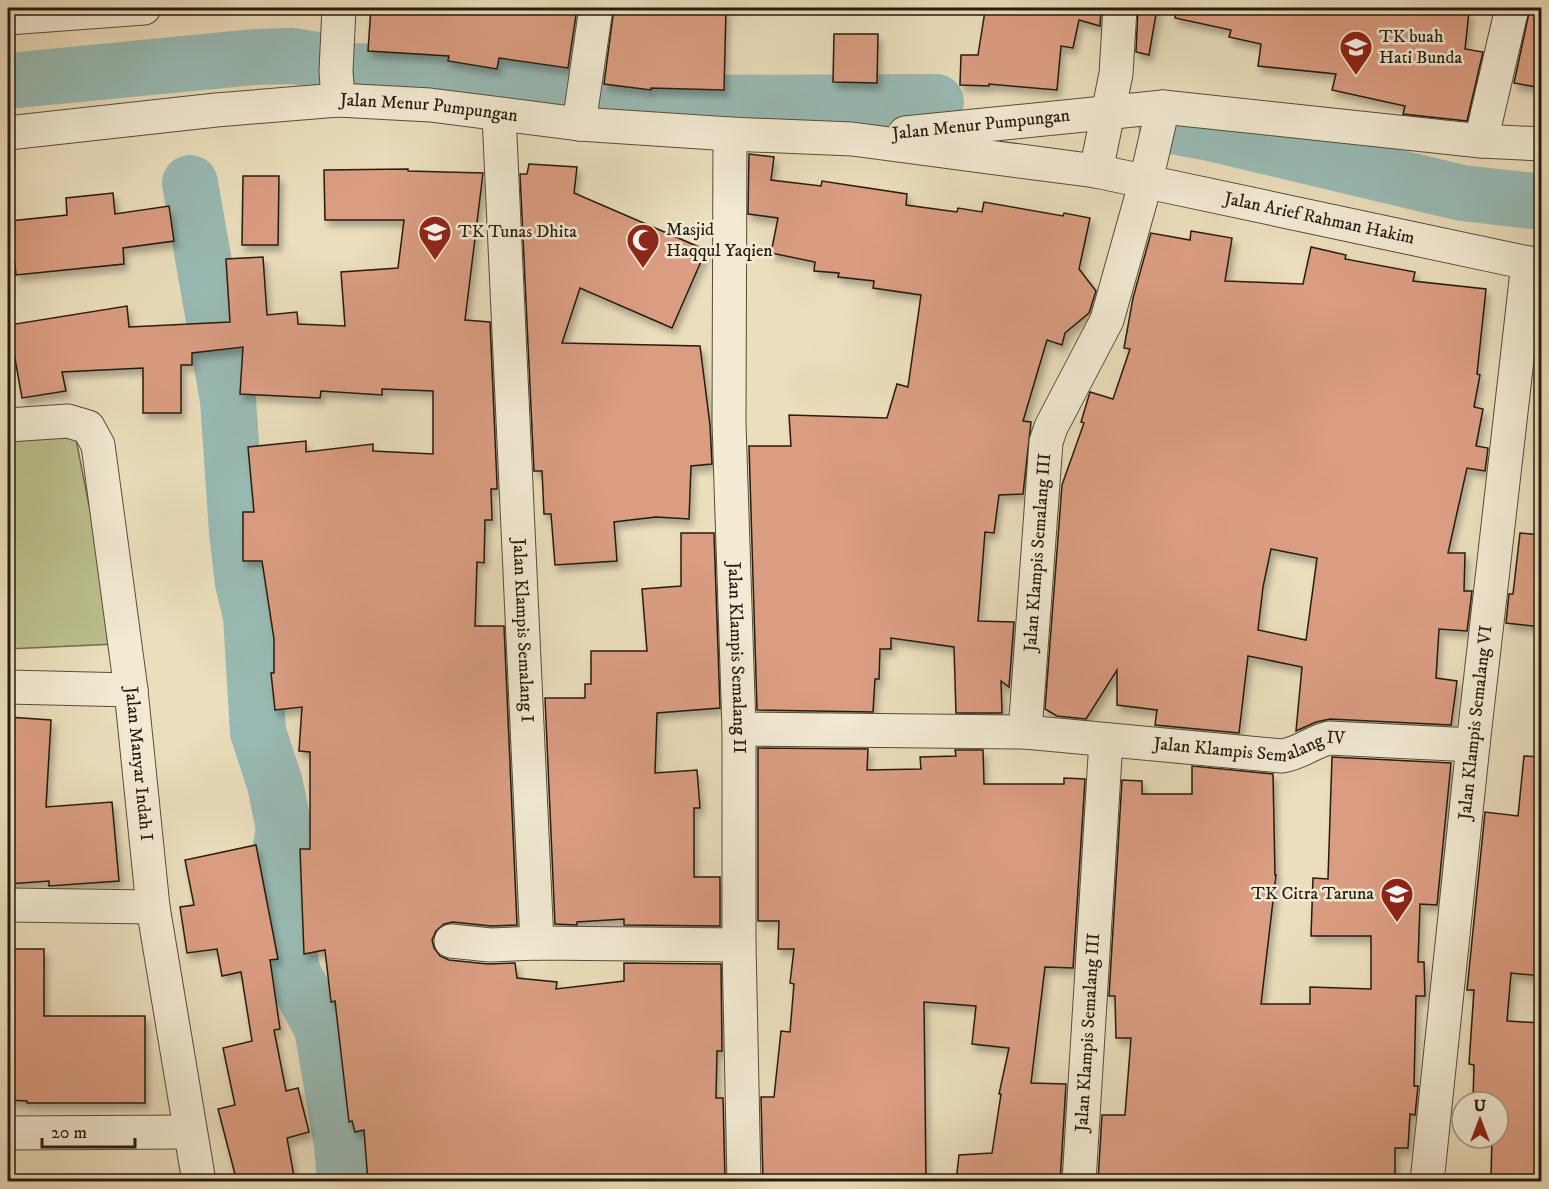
<svg xmlns="http://www.w3.org/2000/svg" width="1549" height="1189" font-family="'IM FELL DW Pica',serif">
	<style>
		.green { fill: #bbc08e; stroke: #706e4e; stroke-width: 1.5 }
		.lines { fill: none; stroke-linecap: round; stroke-linejoin: round }
		.river { stroke: #99bbb5; stroke-width: 56 }
		.building { fill: #da9d82; stroke: #261b0f; stroke-width: 1.5; fill-rule: evenodd; filter: url(#shadow) }
		.minor-casing { stroke: #574c3a; stroke-width: 35 }
		.tertiary-casing { stroke: #574c3a; stroke-width: 35 }
		.minor { stroke: #f2ead3; stroke-width: 33 }
		.tertiary { stroke: #f2ead3; stroke-width: 33 }
		.labels { text-anchor: middle; dominant-baseline: central; stroke-width: 5; stroke-linejoin: round; paint-order: stroke }
		.poi-label { font-size: 18px; fill: #261b0f; stroke: #f2ead3; text-anchor: start }
		.street-label { font-size: 18px; fill: #261b0f; stroke: #f2ead3 }
	</style>
	<defs>
		<filter id="shadow"><feDropShadow dx="3.5" dy="6" stdDeviation="3" flood-color="#0004"/></filter>
	</defs>
	<rect width="100%" height="100%" fill="#ebdebc"/>
	<filter id="stains"><feTurbulence type="fractalNoise" baseFrequency=".00333" numOctaves="4"/><feColorMatrix values="0 0 0 0 .2 0 0 0 0 .09 0 0 0 0 .02 0 0 0 .5 -.17"/></filter>
	<radialGradient id="worn" r=".72"><stop offset=".6" stop-color="#630" stop-opacity="0"/><stop offset="1" stop-color="#630" stop-opacity=".3"/></radialGradient>
	<!-- green -->
	<path class="green" d="M 74,429 L 116,644 L 8,649 L 8,434 Z"/>
	<g class="lines">
		<!-- river -->
		<g class="river">
			<path d="M 8,81 L 254,57 L 293,56 L 317,60 L 341,71 L 438,73 L 582,97 L 659,103 L 936,102"/>
			<path d="M 1166,125 L 1210,133 L 1462,193 L 1542,202"/>
			<path d="M 190,183 L 228,400 L 237,532 L 243,583 L 251,616 L 258,732 L 275,784 L 284,829 L 278,863 L 280,902 L 293,974 L 322,1028 L 342,1144 L 345,1182"/>
		</g>
	</g>
	<!-- building -->
	<g class="building">
		<path d="M 371,8 L 577,8 L 568,68 L 499,58 L 497,69 L 448,61 L 449,56 L 368,51 Z"/>
		<path d="M 614,8 L 726,8 L 724,90 L 651,88 L 651,90 L 604,84 Z"/>
		<path d="M 1009,8 L 1101,8 L 1100,26 L 1079,20 L 1073,48 L 1061,46 L 1057,90 L 989,84 L 989,86 L 960,85 L 961,55 L 978,55 L 985,11 L 1008,14 Z"/>
		<path d="M 1138,8 L 1157,8 L 1149,55 L 1136,52 Z"/>
		<path d="M 1176,8 L 1427,8 L 1469,12 L 1465,49 L 1483,52 L 1467,121 L 1403,114 L 1405,106 L 1332,90 L 1336,74 L 1258,66 L 1261,44 L 1229,37 L 1231,30 L 1175,18 Z"/>
		<path d="M 1530,8 L 1542,8 L 1542,88 L 1514,83 Z"/>
		<path d="M 834,34 L 878,34 L 877,83 L 833,82 Z"/>
		<path d="M 749,154 L 774,157 L 771,180 L 821,186 L 822,181 L 907,194 L 906,205 L 957,212 L 958,208 L 982,212 L 984,202 L 1063,216 L 1064,213 L 1090,218 L 1079,269 L 1096,291 L 1089,313 L 1065,333 L 1062,345 L 1047,340 L 1023,421 L 1031,422 L 1023,494 L 999,495 L 994,533 L 985,532 L 978,621 L 1014,622 L 1009,687 L 1001,681 L 1002,713 L 956,713 L 954,647 L 891,638 L 891,649 L 880,649 L 879,679 L 875,679 L 873,712 L 757,710 L 749,446 L 791,446 L 789,415 L 887,418 L 897,384 L 908,387 L 921,295 L 873,288 L 874,281 L 838,277 L 839,273 L 814,271 L 815,262 L 771,253 L 778,218 L 748,214 Z"/>
		<path d="M 529,164 L 577,167 L 574,193 L 706,250 L 672,328 L 580,288 L 562,343 L 700,346 L 710,425 L 712,464 L 691,466 L 689,519 L 656,517 L 614,522 L 617,561 L 555,565 L 551,514 L 544,514 L 542,471 L 534,471 L 520,174 L 527,174 Z"/>
		<path d="M 408,169 L 408,171 L 483,173 L 465,320 L 490,322 L 497,484 L 497,489 L 491,489 L 492,520 L 485,520 L 484,563 L 477,562 L 475,626 L 504,626 L 517,925 L 491,926 L 453,922 L 444,924 L 436,931 L 432,940 L 434,948 L 440,956 L 449,960 L 488,964 L 515,963 L 517,978 L 557,982 L 556,989 L 624,981 L 624,963 L 721,964 L 722,1051 L 717,1051 L 716,1098 L 723,1098 L 725,1182 L 465,1182 L 465,1179 L 429,1182 L 368,1182 L 364,1130 L 355,1132 L 352,1121 L 349,1122 L 335,1001 L 331,1002 L 325,950 L 304,954 L 300,849 L 310,849 L 310,752 L 299,751 L 302,707 L 275,710 L 271,673 L 274,673 L 274,639 L 262,561 L 243,561 L 243,512 L 254,512 L 248,447 L 306,441 L 306,452 L 373,444 L 373,451 L 433,454 L 433,391 L 382,389 L 382,395 L 321,391 L 320,398 L 240,394 L 243,347 L 192,353 L 192,365 L 181,365 L 181,413 L 143,413 L 143,368 L 62,372 L 66,391 L 22,398 L 9,325 L 127,306 L 129,327 L 230,322 L 226,259 L 263,257 L 267,315 L 297,312 L 298,324 L 345,326 L 341,272 L 398,268 L 404,220 L 325,220 L 324,170 Z"/>
		<path d="M 243,176 L 279,176 L 278,245 L 242,245 Z"/>
		<path d="M 113,193 L 115,214 L 169,206 L 174,241 L 123,248 L 124,264 L 16,275 L 10,221 L 67,215 L 66,198 Z"/>
		<path d="M 1191,231 L 1232,238 L 1225,281 L 1303,284 L 1311,247 L 1346,255 L 1345,259 L 1415,272 L 1413,281 L 1486,289 L 1477,374 L 1480,375 L 1474,407 L 1483,409 L 1476,446 L 1488,448 L 1485,471 L 1467,468 L 1448,553 L 1465,553 L 1464,591 L 1472,591 L 1467,631 L 1439,629 L 1436,678 L 1457,681 L 1451,725 L 1330,719 L 1316,722 L 1296,731 L 1302,667 L 1248,656 L 1239,733 L 1155,725 L 1157,710 L 1117,705 L 1117,670 L 1086,719 L 1057,716 L 1045,709 L 1062,485 L 1084,423 L 1081,422 L 1090,392 L 1113,399 L 1130,349 L 1124,348 L 1133,298 L 1151,233 L 1190,240 ZM 1271,549 L 1317,558 L 1306,640 L 1258,630 L 1263,587 Z"/>
		<path d="M 681,533 L 714,533 L 720,708 L 657,713 L 655,773 L 697,770 L 700,808 L 694,808 L 694,877 L 720,877 L 720,926 L 624,925 L 624,919 L 577,922 L 577,925 L 555,924 L 545,698 L 585,698 L 585,684 L 591,684 L 591,651 L 647,651 L 642,589 L 681,586 Z"/>
		<path d="M 1520,533 L 1542,535 L 1542,627 L 1506,623 L 1509,594 L 1513,594 Z"/>
		<path d="M 8,717 L 51,720 L 46,807 L 112,802 L 119,881 L 49,886 L 49,881 L 8,884 Z"/>
		<path d="M 758,748 L 868,749 L 867,770 L 921,769 L 920,757 L 956,756 L 955,750 L 983,750 L 984,784 L 1064,784 L 1064,778 L 1085,779 L 1073,968 L 1045,967 L 1031,1083 L 1066,1084 L 1060,1182 L 956,1182 L 959,1155 L 992,1153 L 1001,1094 L 999,1094 L 1009,1048 L 972,1044 L 976,1006 L 924,1002 L 926,1182 L 763,1182 L 761,1097 L 774,1097 L 781,1031 L 790,1032 L 794,984 L 790,983 L 794,949 L 778,949 L 779,921 L 758,921 Z"/>
		<path d="M 1524,756 L 1542,757 L 1542,976 L 1511,973 L 1507,1021 L 1542,1023 L 1542,1178 L 1491,1177 L 1492,1138 L 1498,1138 L 1498,1102 L 1473,1102 L 1474,1065 L 1469,1064 L 1474,990 L 1467,990 L 1485,812 L 1518,816 Z"/>
		<path d="M 1332,757 L 1451,763 L 1437,905 L 1420,904 L 1418,962 L 1424,962 L 1425,996 L 1416,996 L 1414,1086 L 1418,1086 L 1415,1115 L 1410,1114 L 1408,1148 L 1395,1148 L 1395,1182 L 1098,1182 L 1102,1115 L 1125,1115 L 1131,1038 L 1116,1038 L 1115,996 L 1109,996 L 1122,780 L 1142,781 L 1142,794 L 1192,794 L 1192,766 L 1273,774 L 1275,875 L 1276,875 L 1261,1004 L 1310,1004 L 1310,987 L 1371,989 L 1371,936 L 1311,936 L 1313,878 L 1328,879 Z"/>
		<path d="M 256,845 L 278,959 L 270,960 L 280,1029 L 274,1030 L 286,1091 L 298,1088 L 309,1132 L 287,1138 L 295,1182 L 237,1182 L 218,1109 L 235,1105 L 223,1048 L 252,1041 L 241,972 L 222,976 L 217,949 L 187,953 L 180,907 L 194,905 L 185,860 Z"/>
		<path d="M 8,949 L 44,949 L 44,1016 L 145,1016 L 145,1103 L 27,1103 L 27,1101 L 8,1100 Z"/>
	</g>
	<g class="lines">
		<defs>
			<g id="minor">
				<path d="M 8,18 L 144,8"/>
				<path d="M 338,100 L 336,71 L 339,8"/>
				<path id="s1" d="M 499,115 L 537,943"/>
				<path d="M 579,124 L 596,8"/>
				<path id="s2" d="M 730,134 L 729,423 L 739,729 L 739,945 L 744,1182"/>
				<path d="M 1481,141 L 1512,8"/>
				<path d="M 1096,171 L 1116,74 L 1120,8"/>
				<path id="s3" d="M 8,425 L 68,421 L 88,427 L 98,445 L 131,690 L 153,907 L 199,1182"/>
				<path d="M 8,687 L 131,690"/>
				<path id="s4" d="M 739,729 L 1025,732 L 1282,756 C 1301,753 1312,742 1329,738 L 1473,745"/>
				<path id="s5" d="M 1025,732 L 1046,442 L 1051,427 L 1107,320 L 1146,181"/>
				<path d="M 8,905 L 153,907"/>
				<path d="M 451,941 L 490,945 L 537,943 L 739,945"/>
				<path d="M 8,1133 L 190,1132"/>
				<path id="s6" d="M 1079,1182 L 1106,740"/>
				<path id="s7" d="M 1427,1182 L 1473,745 L 1528,263"/>
			</g>
			<g id="tertiary">
				<path id="s8" d="M 8,133 L 216,110 L 338,100 L 430,105 L 579,124 L 730,134 L 852,139 L 1096,171 L 1528,263 L 1542,264"/>
				<path d="M 905,133 L 1163,107 L 1481,141 L 1542,144"/>
				<path d="M 1146,181 L 1163,107"/>
			</g>
		</defs>
		<!-- minor casing -->
		<use href="#minor" class="minor-casing"/>
		<!-- tertiary casing -->
		<use href="#tertiary" class="tertiary-casing"/>
		<!-- minor -->
		<use href="#minor" class="minor"/>
		<!-- tertiary -->
		<use href="#tertiary" class="tertiary"/>
	</g>
	<!-- icons -->
	<defs>
		<symbol id="school-pin" viewBox="-11 -11 22 30"><path d="M0 17L-7.5 6A9.5 9.5 0 1 1 7.5 6Z" fill="#8f2418" stroke="#f2ead3"/><path d="M0-5L7-2L0 1L-7-2ZM-4 1L0 2.5L4 1V4Q0 6-4 4Z" fill="#fff"/></symbol>
		<symbol id="mosque-pin" viewBox="-11 -11 22 30"><path d="M0 17L-7.5 6A9.5 9.5 0 1 1 7.5 6Z" fill="#8f2418" stroke="#f2ead3"/><path d="M3.5-4.9A6 6 0 1 0 3.5 4.9A5 5 0 1 1 3.5-4.9Z" fill="#fff"/></symbol>
	</defs>
	<g fill-rule="evenodd">
		<use href="#school-pin" x="1337" y="28" width="38" height="52"/>
		<use href="#school-pin" x="416" y="213" width="38" height="52"/>
		<use href="#mosque-pin" x="624" y="221" width="38" height="52"/>
		<use href="#school-pin" x="1378" y="875" width="38" height="52"/>
	</g>
	<g class="labels">
		<!-- poi labels -->
		<g class="poi-label">
			<text x="1379" y="37">TK buah<tspan x="1379" dy="21">Hati Bunda</tspan></text>
			<text x="666" y="230">Masjid<tspan x="666" dy="21">Haqqul Yaqien</tspan></text>
			<text x="458" y="232">TK Tunas Dhita</text>
			<text x="1374" y="894" text-anchor="end">TK Citra Taruna</text>
		</g>
		<!-- street labels -->
		<g class="street-label">
			<text stroke="none"><textPath href="#s8" startOffset="423">Jalan Menur Pumpungan</textPath></text>
			<text transform="translate(981 125) rotate(-6)">Jalan Menur Pumpungan</text>
			<text stroke="none"><textPath href="#s8" startOffset="1322">Jalan Arief Rahman Hakim</textPath></text>
			<text stroke="none"><textPath href="#s5" startOffset="180">Jalan Klampis Semalang III</textPath></text>
			<text stroke="none"><textPath href="#s1" startOffset="516">Jalan Klampis Semalang I</textPath></text>
			<text stroke="none"><textPath href="#s2" startOffset="524">Jalan Klampis Semalang II</textPath></text>
			<text stroke="none"><textPath href="#s7" startOffset="462">Jalan Klampis Semalang VI</textPath></text>
			<text stroke="none"><textPath href="#s4" startOffset="513">Jalan Klampis Semalang IV</textPath></text>
			<text stroke="none"><textPath href="#s3" startOffset="423">Jalan Manyar Indah I</textPath></text>
			<text stroke="none"><textPath href="#s6" startOffset="150">Jalan Klampis Semalang III</textPath></text>
		</g>
	</g>
	<!-- margin -->
	<rect width="1549" height="1189" fill="none" stroke="#ebdebc" stroke-width="30"/>
	<rect x="9" y="9" width="1531" height="1171" fill="none" stroke="#261b0f" stroke-width="3"/>
	<rect x="15" y="15" width="1519" height="1159" fill="none" stroke="#261b0f" stroke-width="1.5"/>
	<!-- north arrow -->
	<g transform="translate(1480 1120)"><circle r="28" fill="#f2ead3" stroke="#a09785" stroke-width="1.5"/>
	<path d="M0-4.5L10 22L0 15L-10 22Z" fill="#8f2418"/>
	<text y="-9" font-size="16" font-weight="bold" text-anchor="middle" fill="#261b0f">U</text>
	</g>
	<!-- scale -->
	<path d="M42 1138v9h93v-9" fill="none" stroke="#261b0f" stroke-width="3"/>
	<text x="51" y="1138" font-size="18" fill="#261b0f" stroke="#f2ead3" stroke-width="4.5" paint-order="stroke">20 m</text>
	<rect width="100%" height="100%" filter="url(#stains)"/>
	<rect width="100%" height="100%" fill="url(#worn)"/>
</svg>
